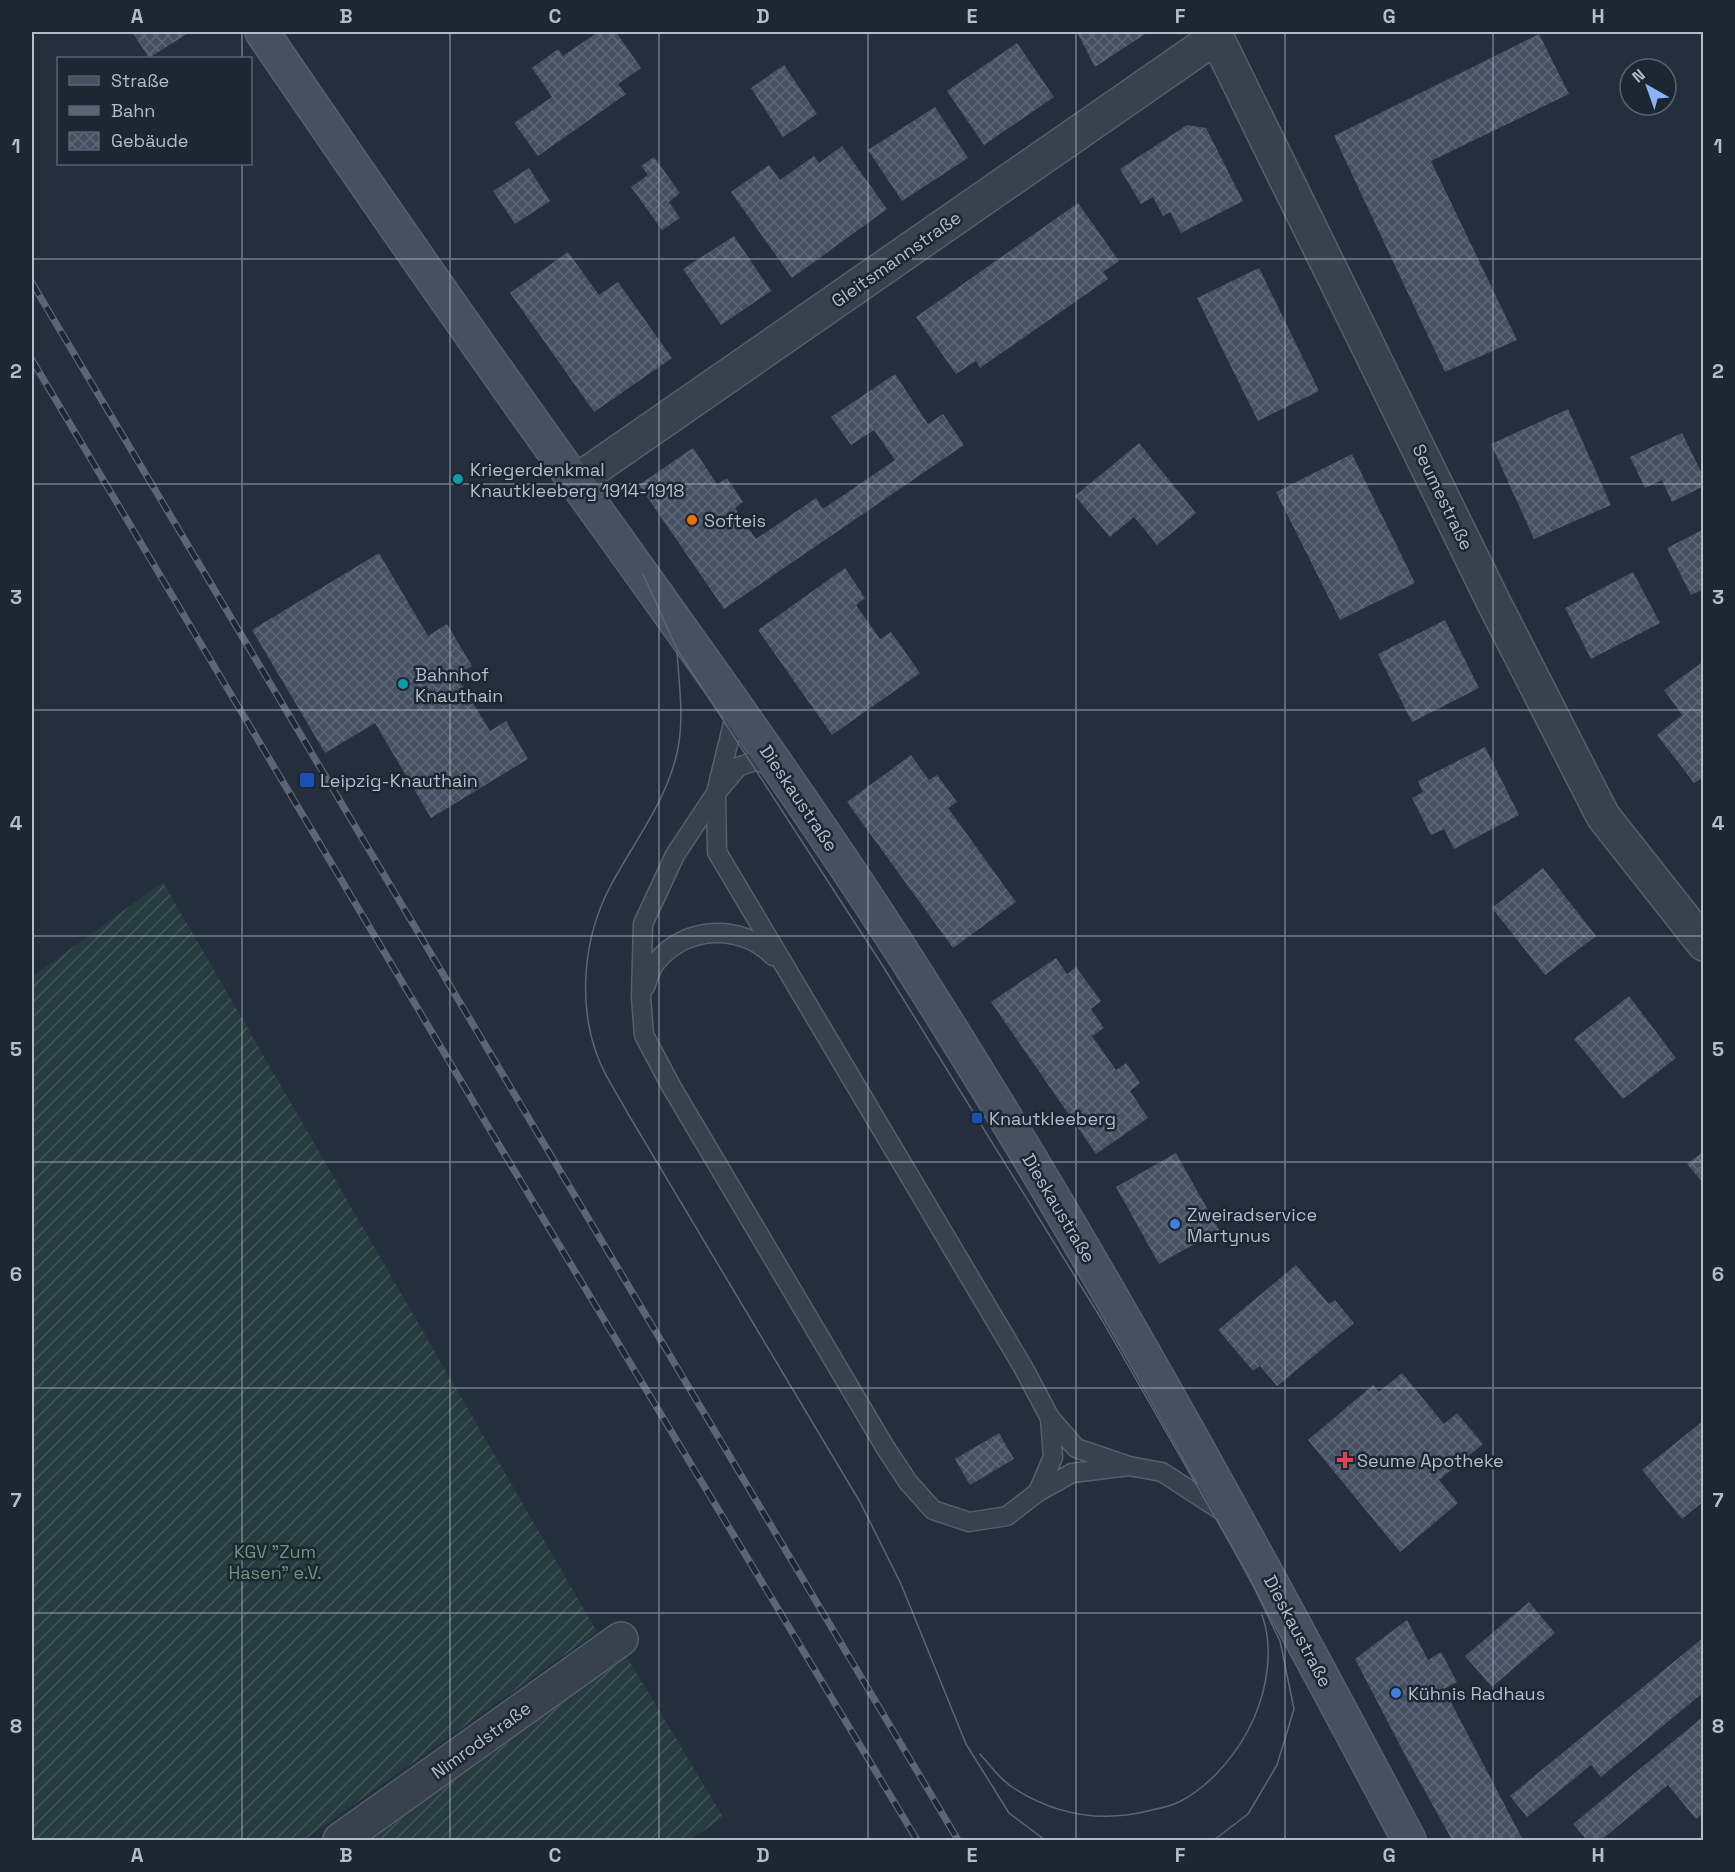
<svg xmlns="http://www.w3.org/2000/svg" width="1735" height="1872" font-family="'Space Grotesk',sans-serif">
	<style>
		.garden { fill: url(#garden-furrows) }
		.building { fill: url(#building-cross-hatch) }
		.lines { fill: none; stroke-linecap: round; stroke-linejoin: round }
		.service-casing { stroke: #565f6c; stroke-width: 21 }
		.minor-casing { stroke: #565f6c; stroke-width: 36 }
		.tertiary-casing { stroke: #565f6c; stroke-width: 36 }
		.secondary-casing { stroke: #565f6c; stroke-width: 36 }
		.service { stroke: #38414e; stroke-width: 18 }
		.minor { stroke: #38414e; stroke-width: 33 }
		.tertiary { stroke: #38414e; stroke-width: 33 }
		.secondary { stroke: #465061; stroke-width: 33 }
		.tram { stroke: #5a6575; stroke-width: 1.5 }
		.rail-casing { stroke: #5a6575; stroke-width: 7 }
		.rail { stroke: #1d2633; stroke-width: 4.5; stroke-dasharray: 14; stroke-linecap: butt }
		.grid { fill: none; stroke: #b4bcc9; stroke-width: 1.5; stroke-opacity: 0.55 }
		.culture-dot { fill: #0f9aa8; stroke: #1d2633; stroke-width: 2 }
		.food-dot { fill: #e8710a; stroke: #1d2633; stroke-width: 2 }
		.transit-dot { fill: #1a4fb4; stroke: #1d2633; stroke-width: 2 }
		.shop-dot { fill: #3f7fe0; stroke: #1d2633; stroke-width: 2 }
		.health-dot { fill: #e0444e; stroke: #1d2633; stroke-width: 2 }
		.labels { text-anchor: middle; dominant-baseline: central; stroke-width: 5; stroke-linejoin: round; paint-order: stroke }
		.street-label { font-size: 18px; fill: #b4bcc9; stroke: #1d2633 }
		.poi-label { font-size: 18px; fill: #b4bcc9; stroke: #1d2633; text-anchor: start }
		.park-label { font-size: 18px; fill: #6b9a76; stroke: #1d2633 }
		.neatline { fill: none; stroke: #b4bcc9; stroke-width: 2 }
		.grid-label { font-size: 20px; text-anchor: middle; font-weight: bold; fill: #b4bcc9 }
	</style>
	<defs>
		<pattern id="garden-furrows" width="10" height="10" patternUnits="userSpaceOnUse" patternTransform="scale(1.5)"><rect width="10" height="10" fill="#263c3f"/><path d="M-1 1l2-2M0 10L10 0M9 11l2-2" fill="none" stroke="#435659"/></pattern>
		<pattern id="building-cross-hatch" width="8" height="8" patternUnits="userSpaceOnUse" patternTransform="scale(1.5)"><rect width="8" height="8" fill="#455162"/><path d="M0 0l8 8M0 8l8-8" fill="none" stroke="#5d6877"/></pattern>
	</defs>
	<rect width="100%" height="100%" fill="#242f3e"/>
	<!-- garden -->
	<g class="garden">
		<path d="M 163,882 L 597,1632 L 304,1840 L 32,1840 L 32,977 Z"/>
		<path d="M 627,1657 L 723,1817 L 690,1840 L 372,1840 Z"/>
	</g>
	<!-- building -->
	<g class="building">
		<path d="M 132,32 L 190,32 L 149,58 Z"/>
		<path d="M 598,32 L 616,32 L 641,68 L 618,84 L 626,94 L 538,156 L 514,123 L 552,97 L 532,68 L 558,49 L 563,56 Z"/>
		<path d="M 1077,32 L 1148,32 L 1095,67 Z"/>
		<path d="M 1539,34 L 1569,94 L 1431,161 L 1517,340 L 1445,372 L 1334,136 Z"/>
		<path d="M 1017,43 L 1054,97 L 984,145 L 947,91 Z"/>
		<path d="M 784,65 L 817,114 L 783,137 L 751,88 Z"/>
		<path d="M 935,107 L 968,158 L 902,201 L 868,150 Z"/>
		<path d="M 1187,125 L 1206,128 L 1243,201 L 1181,233 L 1170,212 L 1163,216 L 1153,197 L 1141,204 L 1120,169 Z"/>
		<path d="M 842,146 L 887,209 L 792,278 L 731,192 L 769,165 L 780,180 L 814,156 L 819,163 Z"/>
		<path d="M 654,157 L 680,193 L 669,202 L 680,218 L 662,230 L 631,187 L 648,175 L 641,166 Z"/>
		<path d="M 529,168 L 550,201 L 515,224 L 493,191 Z"/>
		<path d="M 1078,203 L 1119,261 L 1103,272 L 1108,279 L 980,368 L 976,361 L 956,374 L 916,317 Z"/>
		<path d="M 734,236 L 771,291 L 721,325 L 683,269 Z"/>
		<path d="M 568,252 L 599,295 L 618,282 L 672,358 L 594,412 L 510,293 Z"/>
		<path d="M 1259,268 L 1319,391 L 1258,421 L 1197,298 Z"/>
		<path d="M 895,374 L 928,424 L 943,414 L 964,445 L 724,609 L 639,485 L 693,448 L 717,484 L 727,478 L 743,502 L 735,508 L 756,539 L 816,498 L 823,509 L 895,460 L 874,430 L 851,445 L 831,417 Z"/>
		<path d="M 1568,409 L 1611,505 L 1534,539 L 1491,444 Z"/>
		<path d="M 1682,433 L 1704,478 L 1704,486 L 1672,502 L 1662,480 L 1645,488 L 1630,457 Z"/>
		<path d="M 1139,443 L 1196,513 L 1157,545 L 1134,517 L 1110,537 L 1075,496 Z"/>
		<path d="M 1352,454 L 1415,583 L 1340,620 L 1276,492 Z"/>
		<path d="M 1704,529 L 1704,589 L 1691,595 L 1667,548 Z"/>
		<path d="M 379,553 L 428,636 L 447,624 L 472,666 L 456,675 L 490,731 L 506,721 L 528,759 L 431,818 L 375,723 L 325,753 L 252,630 Z"/>
		<path d="M 845,568 L 865,598 L 856,605 L 880,639 L 891,632 L 920,673 L 832,735 L 758,630 Z"/>
		<path d="M 1633,572 L 1660,623 L 1591,659 L 1565,608 Z"/>
		<path d="M 1445,620 L 1479,688 L 1412,722 L 1378,654 Z"/>
		<path d="M 1704,661 L 1704,777 L 1694,783 L 1657,735 L 1682,715 L 1664,690 Z"/>
		<path d="M 1485,747 L 1519,815 L 1454,849 L 1444,829 L 1431,835 L 1412,798 L 1423,792 L 1418,781 Z"/>
		<path d="M 911,755 L 929,780 L 937,775 L 957,802 L 948,808 L 1016,902 L 953,948 L 847,802 Z"/>
		<path d="M 1543,868 L 1596,936 L 1545,975 L 1492,908 Z"/>
		<path d="M 1056,958 L 1067,974 L 1076,967 L 1101,1001 L 1091,1009 L 1104,1028 L 1092,1036 L 1116,1070 L 1126,1063 L 1140,1083 L 1130,1091 L 1148,1118 L 1096,1154 L 991,1002 Z"/>
		<path d="M 1629,996 L 1676,1058 L 1623,1099 L 1574,1039 Z"/>
		<path d="M 1704,1151 L 1704,1184 L 1687,1164 Z"/>
		<path d="M 1176,1153 L 1219,1230 L 1159,1264 L 1116,1187 Z"/>
		<path d="M 1296,1265 L 1329,1304 L 1335,1300 L 1354,1323 L 1277,1386 L 1260,1366 L 1253,1371 L 1218,1330 Z"/>
		<path d="M 1402,1373 L 1444,1424 L 1457,1413 L 1483,1444 L 1439,1480 L 1458,1503 L 1400,1552 L 1308,1440 L 1373,1385 L 1379,1392 Z"/>
		<path d="M 1704,1420 L 1704,1501 L 1682,1519 L 1642,1470 Z"/>
		<path d="M 999,1433 L 1014,1459 L 970,1485 L 955,1459 Z"/>
		<path d="M 1529,1602 L 1555,1633 L 1492,1687 L 1465,1656 Z"/>
		<path d="M 1407,1620 L 1428,1660 L 1441,1652 L 1457,1682 L 1444,1689 L 1523,1840 L 1452,1840 L 1406,1757 L 1355,1659 Z"/>
		<path d="M 1704,1637 L 1704,1692 L 1601,1777 L 1591,1765 L 1527,1817 L 1510,1796 Z"/>
		<path d="M 1704,1716 L 1704,1812 L 1696,1819 L 1668,1785 L 1601,1840 L 1587,1840 L 1573,1824 Z"/>
	</g>
	<g class="lines">
		<defs>
			<g id="service">
				<path d="M 737,707 L 716,793 L 717,852 L 1023,1367 L 1050,1418 L 1076,1448 L 1129,1466 L 1162,1472 L 1228,1515"/>
				<path d="M 775,769 L 757,760 L 738,767 L 716,793 L 675,855 L 643,924 L 641,997 L 644,1035 L 671,1086 L 885,1447 L 908,1482 L 933,1510 L 969,1522 L 1007,1516 L 1038,1492 L 1072,1473 L 1129,1466"/>
				<path d="M 645,987 C 648,979 651,967 657,961 C 687,925 742,924 773,956"/>
				<path d="M 1038,1492 L 1053,1457 L 1050,1418"/>
			</g>
			<g id="minor">
				<path d="M 575,482 L 1216,37"/>
				<path d="M 340,1840 L 621,1639"/>
			</g>
			<path id="tertiary" d="M 1214,32 L 1494,603 L 1603,816 L 1704,944"/>
			<path id="secondary" d="M 262,32 C 363,180 465,328 570,474 C 691,643 814,812 925,988 C 1100,1264 1256,1551 1409,1840"/>
		</defs>
		<!-- service casing -->
		<use href="#service" class="service-casing"/>
		<!-- minor casing -->
		<use href="#minor" class="minor-casing"/>
		<!-- tertiary casing -->
		<use href="#tertiary" class="tertiary-casing"/>
		<!-- secondary casing -->
		<use href="#secondary" class="secondary-casing"/>
		<!-- service -->
		<use href="#service" class="service"/>
		<!-- minor -->
		<use href="#minor" class="minor"/>
		<!-- tertiary -->
		<use href="#tertiary" class="tertiary"/>
		<!-- secondary -->
		<use href="#secondary" class="secondary"/>
		<!-- tram -->
		<g class="tram">
			<path d="M 643,574 L 677,649 L 881,963 L 1102,1320 L 1247,1573 L 1280,1641 L 1294,1709 L 1277,1765 L 1248,1814 L 1214,1840"/>
			<path d="M 677,652 C 679,683 684,717 678,748 C 668,800 634,841 610,887 C 583,938 577,1006 599,1060 C 606,1078 618,1095 627,1112 L 860,1502 L 901,1584 L 966,1744 L 1009,1813 L 1045,1840"/>
			<path d="M 980,1754 C 990,1765 1000,1779 1012,1787 C 1055,1815 1103,1823 1152,1810 C 1161,1808 1171,1806 1179,1802 C 1212,1785 1239,1752 1254,1718 C 1267,1688 1274,1648 1262,1615"/>
		</g>
		<defs>
			<g id="rail">
				<path d="M 32,283 L 958,1840"/>
				<path d="M 32,360 L 502,1150 L 917,1840"/>
			</g>
		</defs>
		<!-- rail casing -->
		<use href="#rail" class="rail-casing"/>
		<!-- rail -->
		<use href="#rail" class="rail"/>
	</g>
	<!-- grid -->
	<path class="grid" d="M 242,32 L 242,58M 450,32 L 450,1840M 659,32 L 659,1840M 868,32 L 868,1840M 1076,32 L 1076,1840M 1285,32 L 1285,1840M 1493,32 L 1493,1840M 242,164 L 242,1840M 32,259 L 1704,259M 32,484 L 1704,484M 32,710 L 1704,710M 32,936 L 1704,936M 32,1162 L 1704,1162M 32,1388 L 1704,1388M 32,1613 L 1704,1613"/>
	<!-- markers -->
	<g class="culture-dot">
		<circle cx="458" cy="479" r="6"/>
		<circle cx="403" cy="684" r="6"/>
	</g>
	<circle class="food-dot" cx="692" cy="520" r="6"/>
	<g class="transit-dot">
		<rect x="299" y="772" width="16" height="16" rx="3"/>
		<rect x="971" y="1112" width="12" height="12" rx="3"/>
	</g>
	<g class="shop-dot">
		<circle cx="1175" cy="1224" r="6"/>
		<circle cx="1396" cy="1693" r="6"/>
	</g>
	<path class="health-dot" d="M1342 1451h6v6h6v6h-6v6h-6v-6h-6v-6h6z"/>
	<g class="labels">
		<!-- street labels -->
		<g class="street-label">
			<text transform="translate(896 259) rotate(-35)">Gleitsmannstraße</text>
			<text transform="translate(1443 497) rotate(64)">Seumestraße</text>
			<text transform="translate(799 798) rotate(56)">Dieskaustraße</text>
			<text transform="translate(1059 1208) rotate(59)">Dieskaustraße</text>
			<text transform="translate(1298 1631) rotate(62)">Dieskaustraße</text>
			<text transform="translate(481 1740) rotate(-36)">Nimrodstraße</text>
		</g>
		<!-- poi labels -->
		<g class="poi-label">
			<text x="470" y="469">Kriegerdenkmal<tspan x="470" dy="21">Knautkleeberg 1914-1918</tspan></text>
			<text x="704" y="520">Softeis</text>
			<text x="415" y="674">Bahnhof<tspan x="415" dy="21">Knauthain</tspan></text>
			<text x="320" y="780">Leipzig-Knauthain</text>
			<text x="989" y="1118">Knautkleeberg</text>
			<text x="1187" y="1214">Zweiradservice<tspan x="1187" dy="21">Martynus</tspan></text>
			<text x="1357" y="1460">Seume Apotheke</text>
			<text x="1408" y="1693">Kühnis Radhaus</text>
		</g>
		<!-- park labels -->
		<g class="park-label">
			<text x="275" y="1551">KGV "Zum<tspan x="275" dy="21">Hasen" e.V.</tspan></text>
		</g>
	</g>
	<!-- border -->
	<rect width="1735" height="1872" fill="none" stroke="#1d2633" stroke-width="66"/>
	<!-- legend -->
	<rect x="57" y="57" width="195" height="108" fill="#1d2633" stroke="#59626f" stroke-width="1.5"/>
	<rect x="69" y="76" width="30" height="9" fill="#465061" stroke="#59626f" stroke-width="1.5"/>
	<text x="111" y="87" font-size="18" fill="#b4bcc9">Straße</text>
	<rect x="69" y="106" width="30" height="9" fill="#5a6575" stroke="#59626f" stroke-width="1.5"/>
	<text x="111" y="117" font-size="18" fill="#b4bcc9">Bahn</text>
	<rect x="69" y="132" width="30" height="18" fill="url(#building-cross-hatch)" stroke="#59626f" stroke-width="1.5"/>
	<text x="111" y="147" font-size="18" fill="#b4bcc9">Gebäude</text>
	<!-- north arrow -->
	<g transform="translate(1648 87) rotate(320)"><circle r="28" fill="#1d2633" stroke="#59626f" stroke-width="1.5"/>
	<path d="M0-4.5L10 22L0 15L-10 22Z" fill="#8ab4f8"/>
	<text y="-9" font-size="16" font-weight="bold" text-anchor="middle" fill="#b4bcc9">N</text>
	</g>
	<rect x="33" y="33" width="1669" height="1806" class="neatline"/>
	<g class="grid-label">
		<text x="137" y="23">A</text>
		<text x="346" y="23">B</text>
		<text x="555" y="23">C</text>
		<text x="763" y="23">D</text>
		<text x="972" y="23">E</text>
		<text x="1180" y="23">F</text>
		<text x="1389" y="23">G</text>
		<text x="1598" y="23">H</text>
		<text x="16" y="153">1</text>
		<text x="1718" y="153">1</text>
		<text x="16" y="378">2</text>
		<text x="1718" y="378">2</text>
		<text x="16" y="604">3</text>
		<text x="1718" y="604">3</text>
		<text x="16" y="830">4</text>
		<text x="1718" y="830">4</text>
		<text x="16" y="1056">5</text>
		<text x="1718" y="1056">5</text>
		<text x="16" y="1281">6</text>
		<text x="1718" y="1281">6</text>
		<text x="16" y="1507">7</text>
		<text x="1718" y="1507">7</text>
		<text x="16" y="1733">8</text>
		<text x="1718" y="1733">8</text>
		<text x="137" y="1862">A</text>
		<text x="346" y="1862">B</text>
		<text x="555" y="1862">C</text>
		<text x="763" y="1862">D</text>
		<text x="972" y="1862">E</text>
		<text x="1180" y="1862">F</text>
		<text x="1389" y="1862">G</text>
		<text x="1598" y="1862">H</text>
	</g>
</svg>
